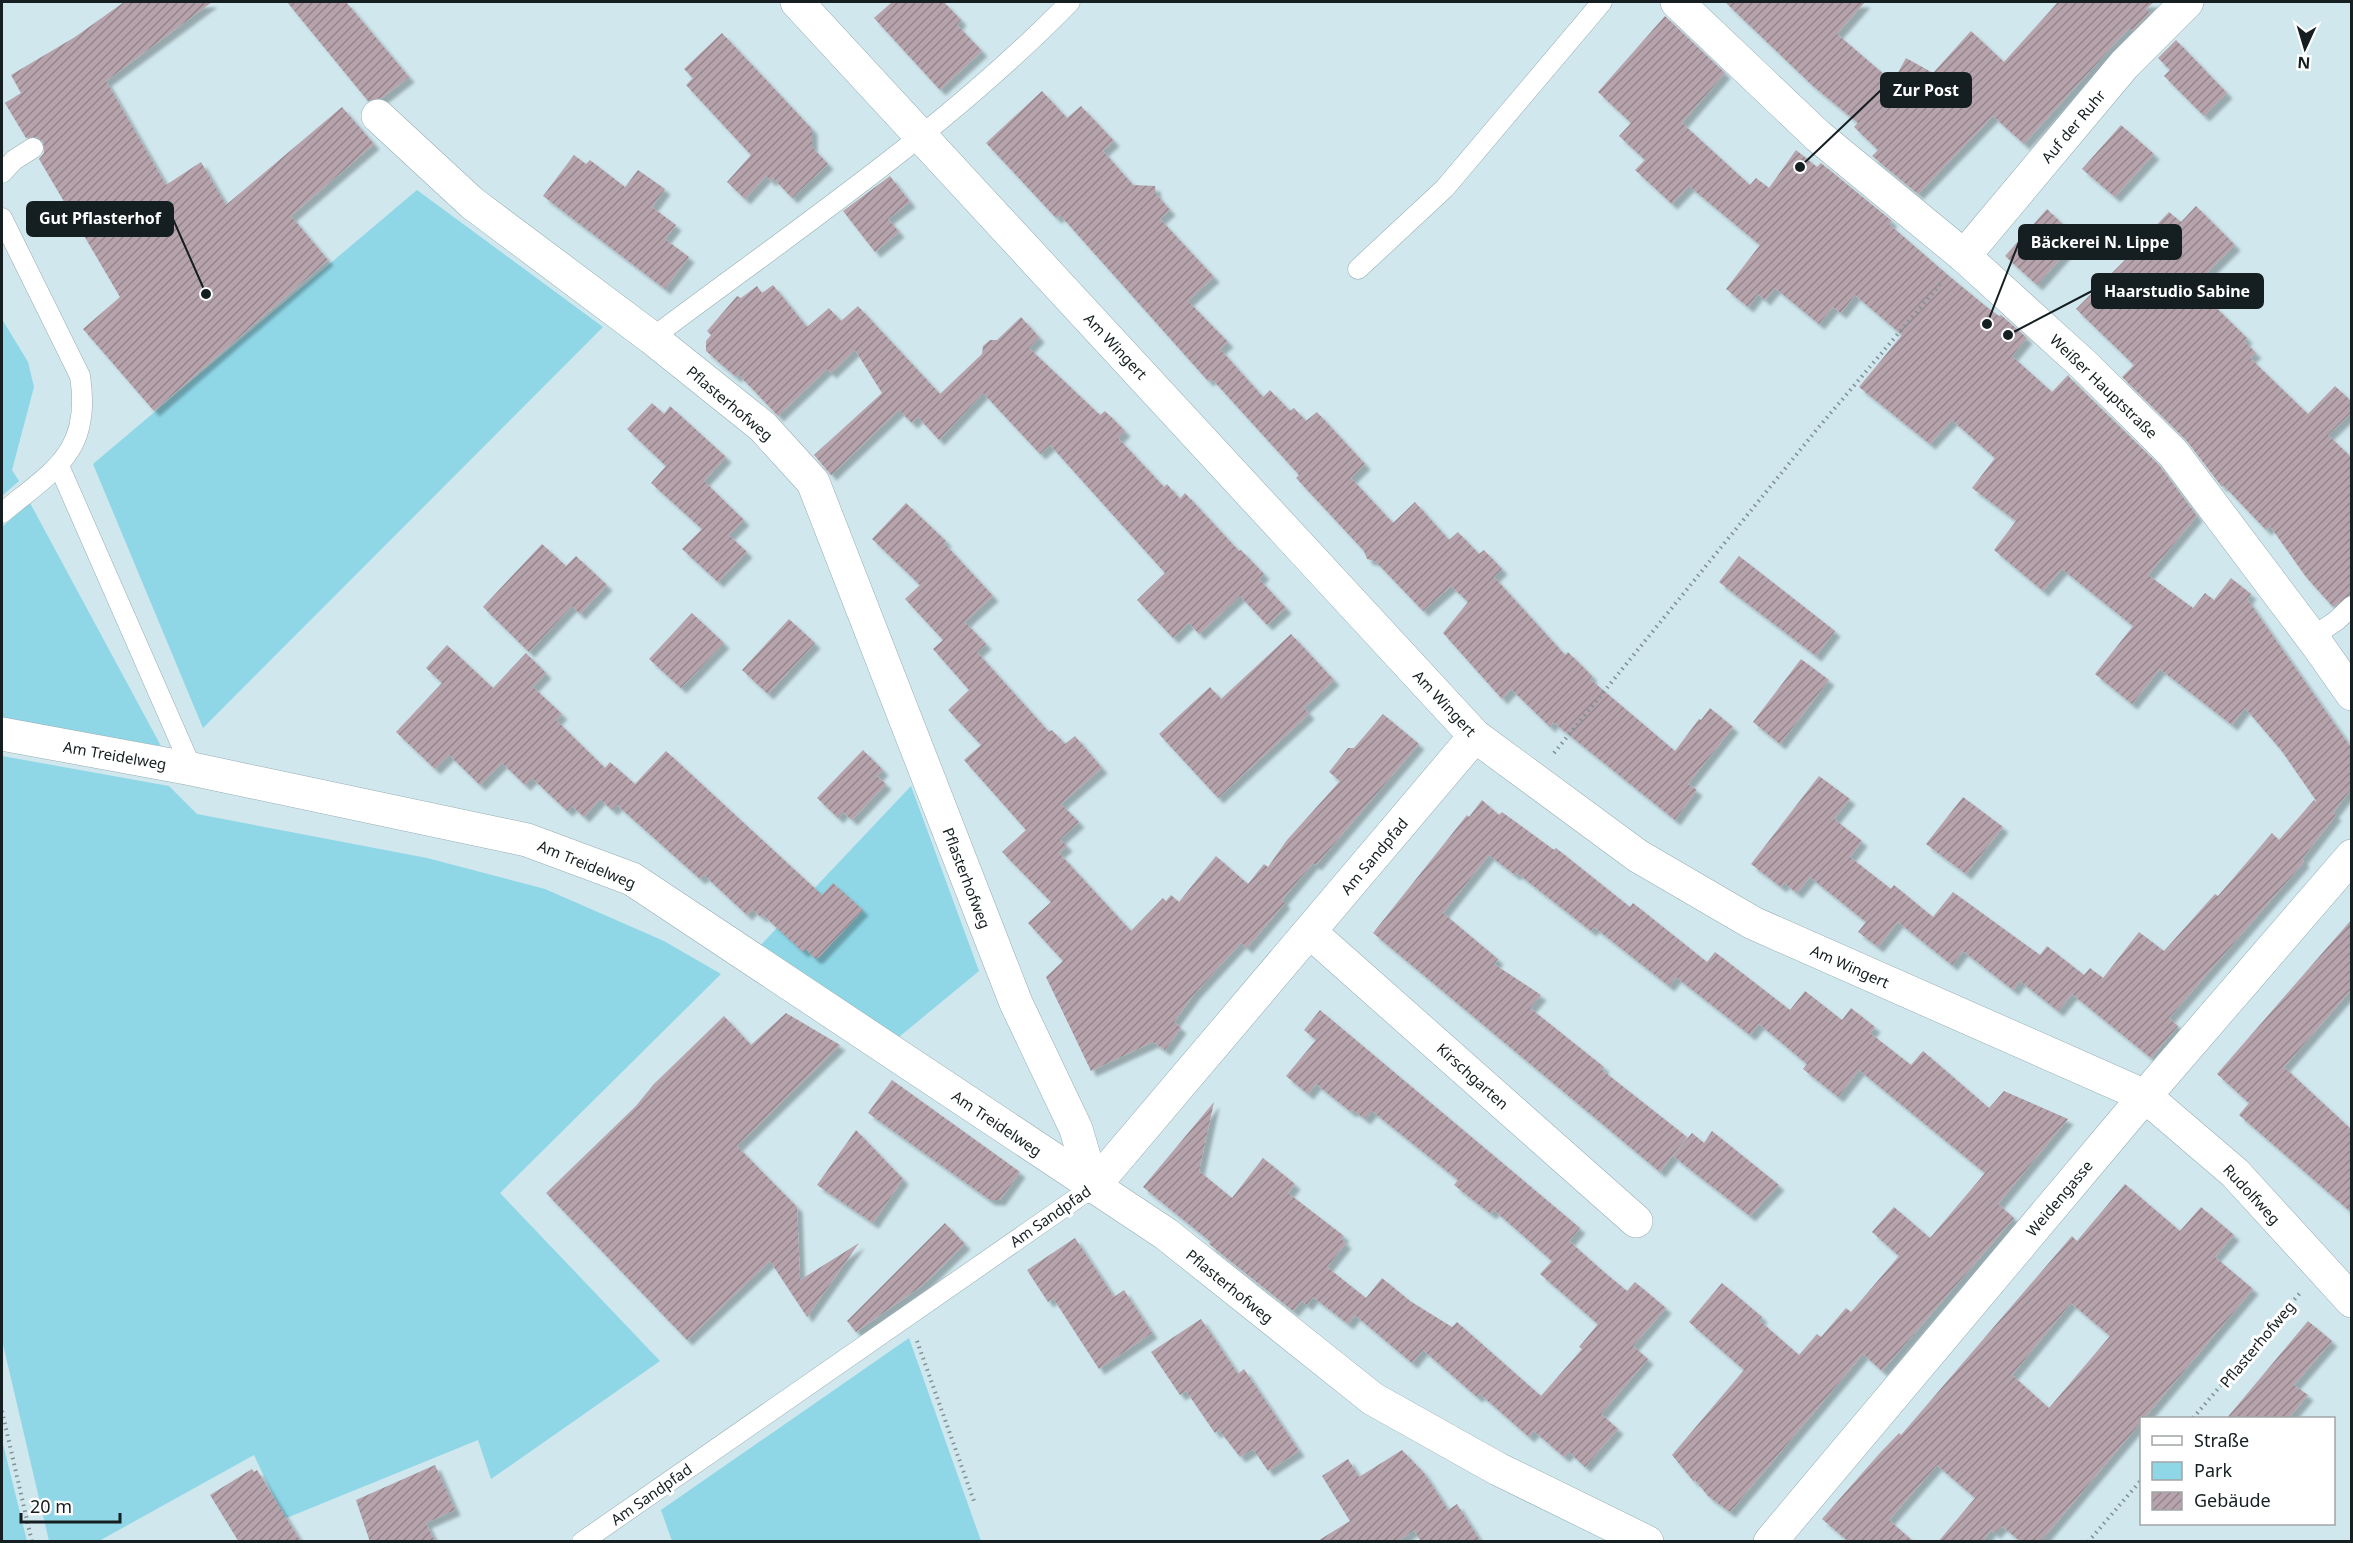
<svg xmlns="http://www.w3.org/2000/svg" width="2353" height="1543" font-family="'Noto Sans',sans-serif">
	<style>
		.green { fill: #8fd7e7 }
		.building { fill: url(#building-hatch); fill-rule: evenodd; filter: url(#shadow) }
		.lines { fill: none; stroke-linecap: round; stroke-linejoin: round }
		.lane-casing { stroke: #96adb2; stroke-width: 21 }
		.street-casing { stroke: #96adb2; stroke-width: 34 }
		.path { stroke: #7f9195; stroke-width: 4; stroke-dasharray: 1.5 4.5; stroke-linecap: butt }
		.lane { stroke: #fff; stroke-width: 20 }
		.street { stroke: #fff; stroke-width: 33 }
		.labels { text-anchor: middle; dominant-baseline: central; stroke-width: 6; stroke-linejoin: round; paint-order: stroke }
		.street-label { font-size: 15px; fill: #151e20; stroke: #fff }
		.leader { fill: none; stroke: #151e20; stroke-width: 2 }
		.callout-dot { fill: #151e20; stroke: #fff; stroke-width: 2 }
		.callout { fill: #151e20; stroke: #151e20; stroke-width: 2 }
		.callout-label { font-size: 16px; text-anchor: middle; font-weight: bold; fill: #fff }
	</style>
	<defs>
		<pattern id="building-hatch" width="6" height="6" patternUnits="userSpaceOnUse" patternTransform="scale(1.5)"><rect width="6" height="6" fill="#b7a3ac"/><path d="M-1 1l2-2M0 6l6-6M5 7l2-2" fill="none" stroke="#94848c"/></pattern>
		<filter id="shadow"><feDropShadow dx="5.5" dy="5.5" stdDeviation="1.5" flood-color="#0004"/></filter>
	</defs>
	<rect width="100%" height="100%" fill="#cfe7ed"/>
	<!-- green -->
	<g class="green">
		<path d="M 417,190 L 603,327 L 203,728 L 93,464 Z"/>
		<path d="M 2,319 L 28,362 L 34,387 L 12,470 L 19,481 L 2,496 Z"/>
		<path d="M 30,503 L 161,746 L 2,719 L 2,527 Z"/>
		<path d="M 2,756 L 169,786 L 197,814 L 427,858 L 545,889 L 664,941 L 721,974 L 500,1193 L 660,1361 L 491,1479 L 478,1440 L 284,1519 L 254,1455 L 99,1541 L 49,1541 L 2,1340 Z"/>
		<path d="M 911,786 L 979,971 L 899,1037 L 759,947 Z"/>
		<path d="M 909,1338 L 981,1541 L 672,1541 L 661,1510 Z"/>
		<path d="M 2,1440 L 27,1541 L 2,1541 Z"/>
	</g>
	<!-- building -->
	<g class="building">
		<path d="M 124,2 L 212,2 L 106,81 L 166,185 L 201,162 L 226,205 L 342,107 L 374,144 L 291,216 L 328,260 L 154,411 L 83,329 L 120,297 L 39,159 L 44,153 L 43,142 L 38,137 L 26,138 L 5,103 L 21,93 L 11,75 L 75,37 Z"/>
		<path d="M 287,2 L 346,2 L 409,77 L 382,98 L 368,101 Z"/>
		<path d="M 892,2 L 944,2 L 961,20 L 957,25 L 982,51 L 940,90 L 874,18 Z"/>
		<path d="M 1725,2 L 1865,2 L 1837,34 L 1893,82 L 1906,58 L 1933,73 L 1971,31 L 2004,62 L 2058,2 L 2154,2 L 2146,9 L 2150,13 L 2132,31 L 2129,28 L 2024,144 L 1993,116 L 1918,194 L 1872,156 L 1878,150 L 1854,127 L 1858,123 L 1813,86 Z"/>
		<path d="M 1665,16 L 1725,73 L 1682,123 L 1750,185 L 1756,178 L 1769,188 L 1796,150 L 1817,167 L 1821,163 L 1892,221 L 1889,224 L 1949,276 L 1988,308 L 1999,316 L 2001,315 L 2027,338 L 2012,356 L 2052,392 L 2068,375 L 2071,379 L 2159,465 L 2197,516 L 2148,575 L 2193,608 L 2205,593 L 2214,600 L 2231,578 L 2251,594 L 2247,599 L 2352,749 L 2352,788 L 2333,813 L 2336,815 L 2302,859 L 2304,862 L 2169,1018 L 2178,1026 L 2151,1058 L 2072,994 L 2058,1011 L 2020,981 L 2013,990 L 1963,951 L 1952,965 L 1898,922 L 1878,947 L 1858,932 L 1866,922 L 1810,877 L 1797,893 L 1784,883 L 1781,887 L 1751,864 L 1819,776 L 1850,799 L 1834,819 L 1862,841 L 1850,857 L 1891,889 L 1894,885 L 1933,917 L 1953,892 L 2040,955 L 2047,946 L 2084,975 L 2090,968 L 2103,978 L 2139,932 L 2164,951 L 2215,894 L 2218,896 L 2272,833 L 2279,840 L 2314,800 L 2317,802 L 2281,750 L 2245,708 L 2232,725 L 2160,669 L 2132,704 L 2095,674 L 2133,626 L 2062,569 L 2043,591 L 1994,550 L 2016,521 L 1972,488 L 1995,458 L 1952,420 L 1930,444 L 1859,387 L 1902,335 L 1855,295 L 1841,313 L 1833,307 L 1819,324 L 1775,288 L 1765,300 L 1758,294 L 1748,307 L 1726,289 L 1760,245 L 1689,186 L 1672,204 L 1635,170 L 1645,160 L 1619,136 L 1631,123 L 1598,92 Z"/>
		<path d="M 722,33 L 812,129 L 812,147 L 828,164 L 792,198 L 773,178 L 771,181 L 766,176 L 745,199 L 727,182 L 751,155 L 686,85 L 693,78 L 684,69 Z"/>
		<path d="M 2176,40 L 2227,93 L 2204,116 L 2164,76 L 2170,70 L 2158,58 Z"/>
		<path d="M 1042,91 L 1067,118 L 1081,106 L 1114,141 L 1103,151 L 1133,185 L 1155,186 L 1156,194 L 1170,210 L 1160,219 L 1214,277 L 1188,301 L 1228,342 L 1220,349 L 1263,397 L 1270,390 L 1290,411 L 1294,408 L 1306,421 L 1317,412 L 1365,464 L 1351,478 L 1393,523 L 1415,502 L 1449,540 L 1458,532 L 1479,554 L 1484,550 L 1502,569 L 1494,577 L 1565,655 L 1568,652 L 1592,676 L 1590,679 L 1675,751 L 1699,719 L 1701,720 L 1710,708 L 1733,727 L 1688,784 L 1697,790 L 1675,820 L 1553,722 L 1550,727 L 1511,689 L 1502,699 L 1443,633 L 1468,602 L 1451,586 L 1423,611 L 1375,561 L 1367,559 L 1364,551 L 1296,478 L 1299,475 L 1211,378 L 1208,381 L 1060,215 L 1056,218 L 986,143 Z"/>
		<path d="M 2121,125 L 2154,154 L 2115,197 L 2082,169 Z"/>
		<path d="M 574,155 L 586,164 L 590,160 L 625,187 L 638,170 L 665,189 L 652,207 L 676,225 L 665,239 L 689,257 L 665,289 L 543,196 Z"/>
		<path d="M 890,176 L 910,202 L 888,219 L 899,232 L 875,252 L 843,211 Z"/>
		<path d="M 2196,206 L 2235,245 L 2194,286 L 2247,338 L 2244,341 L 2256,353 L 2250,358 L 2308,414 L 2335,386 L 2352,402 L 2352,412 L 2328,435 L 2352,458 L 2352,594 L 2333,607 L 2306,577 L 2270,526 L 2266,530 L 2223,485 L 2222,487 L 2186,440 L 2122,377 L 2134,365 L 2076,309 L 2149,236 L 2147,235 L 2169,212 L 2181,222 Z"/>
		<path d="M 2047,209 L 2078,239 L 2037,285 L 2005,256 Z"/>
		<path d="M 773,285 L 807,327 L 829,308 L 841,321 L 858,306 L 940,394 L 982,354 L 983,346 L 990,340 L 997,340 L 1021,317 L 1039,337 L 1029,348 L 1100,415 L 1105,411 L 1125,431 L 1118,438 L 1164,487 L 1167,484 L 1180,499 L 1185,493 L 1239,551 L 1241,550 L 1264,574 L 1259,579 L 1286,608 L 1267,625 L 1240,596 L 1199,634 L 1189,623 L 1173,638 L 1137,600 L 1165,573 L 1050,445 L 1040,454 L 983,393 L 939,440 L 918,417 L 912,423 L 899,410 L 831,475 L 814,455 L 882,393 L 855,350 L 831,373 L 827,369 L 778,416 L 738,374 L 736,377 L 706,351 L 706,341 L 711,335 L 707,331 L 737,296 L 741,298 L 757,286 L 762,293 Z"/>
		<path d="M 652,403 L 664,414 L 670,406 L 726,457 L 704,481 L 744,520 L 729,535 L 747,552 L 718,582 L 682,549 L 702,529 L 651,483 L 666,466 L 627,429 Z"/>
		<path d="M 906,503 L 946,541 L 944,543 L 993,596 L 965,622 L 986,644 L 977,652 L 1049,732 L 1052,730 L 1065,744 L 1075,736 L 1102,768 L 1061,804 L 1079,822 L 1060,839 L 1067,846 L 1059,853 L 1131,931 L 1163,898 L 1166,901 L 1171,895 L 1179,902 L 1216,856 L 1248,884 L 1264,864 L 1268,867 L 1287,840 L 1340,781 L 1329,772 L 1348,748 L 1354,748 L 1383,714 L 1419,744 L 1316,865 L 1313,863 L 1282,900 L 1285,903 L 1247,948 L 1241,943 L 1195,993 L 1174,1022 L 1181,1028 L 1165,1050 L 1153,1042 L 1091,1071 L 1046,977 L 1063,961 L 1028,923 L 1051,902 L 1002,852 L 1026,830 L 964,760 L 981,745 L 948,710 L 969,690 L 933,649 L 943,640 L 905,599 L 920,585 L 872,539 Z"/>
		<path d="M 542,544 L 566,566 L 576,556 L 607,585 L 580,614 L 572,606 L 529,652 L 483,607 Z"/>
		<path d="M 1739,556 L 1835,631 L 1816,656 L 1719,582 Z"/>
		<path d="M 692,613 L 724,643 L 681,688 L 649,659 Z"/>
		<path d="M 789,619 L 815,643 L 768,694 L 742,670 Z"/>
		<path d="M 1291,634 L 1334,680 L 1304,708 L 1309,714 L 1218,798 L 1159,734 L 1210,687 L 1221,699 Z"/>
		<path d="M 447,645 L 493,688 L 526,653 L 546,673 L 533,687 L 562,714 L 556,720 L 605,768 L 610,762 L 635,784 L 666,751 L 822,895 L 833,883 L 863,910 L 818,958 L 814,958 L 806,949 L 803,952 L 763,915 L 761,917 L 752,909 L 747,915 L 704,875 L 700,879 L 617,805 L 612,810 L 600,799 L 584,817 L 572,806 L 567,811 L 532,778 L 525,785 L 502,763 L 480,785 L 449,755 L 435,769 L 396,732 L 442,683 L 426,668 Z"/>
		<path d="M 1801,659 L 1829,680 L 1780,744 L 1753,722 Z"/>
		<path d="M 863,750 L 883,770 L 877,776 L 886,784 L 852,820 L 843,812 L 838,818 L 817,798 Z"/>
		<path d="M 1963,797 L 2003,827 L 1966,874 L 1926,844 Z"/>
		<path d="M 1482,800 L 1499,815 L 1502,812 L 1554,850 L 1556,848 L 1630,907 L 1633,903 L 1707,962 L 1715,952 L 1790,1010 L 1805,991 L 1842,1020 L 1851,1008 L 1875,1027 L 1870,1033 L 1911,1065 L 1923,1051 L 1989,1108 L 2004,1091 L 2068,1119 L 1998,1204 L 2014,1218 L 1914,1334 L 1882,1371 L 1863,1354 L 1730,1512 L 1708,1496 L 1695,1480 L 1694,1482 L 1672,1455 L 1744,1370 L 1689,1322 L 1722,1283 L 1762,1317 L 1759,1320 L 1799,1355 L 1817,1334 L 1821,1337 L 1846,1308 L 1851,1312 L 1899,1256 L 1872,1232 L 1894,1207 L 1930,1238 L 1985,1173 L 1859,1070 L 1838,1097 L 1803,1069 L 1807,1064 L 1759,1024 L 1750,1035 L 1676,977 L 1669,986 L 1594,927 L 1591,931 L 1517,873 L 1515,875 L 1489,855 L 1443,913 L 1498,959 L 1494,964 L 1541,995 L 1530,1008 L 1604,1067 L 1602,1070 L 1687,1137 L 1660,1172 L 1373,933 L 1467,815 L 1469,817 Z"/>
		<path d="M 2352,919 L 2352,989 L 2284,1067 L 2352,1130 L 2352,1213 L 2239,1115 L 2249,1103 L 2217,1074 Z"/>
		<path d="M 1320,1010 L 1580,1228 L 1569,1241 L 1604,1272 L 1627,1291 L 1635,1282 L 1666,1308 L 1633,1346 L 1648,1359 L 1601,1414 L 1618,1429 L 1585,1467 L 1569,1452 L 1564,1457 L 1534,1431 L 1529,1437 L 1480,1394 L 1477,1397 L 1423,1350 L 1412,1363 L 1355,1315 L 1348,1324 L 1313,1297 L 1307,1305 L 1302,1301 L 1293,1311 L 1209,1244 L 1211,1242 L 1143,1187 L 1214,1102 L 1199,1171 L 1232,1198 L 1263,1158 L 1295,1184 L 1288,1193 L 1344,1236 L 1341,1239 L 1346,1243 L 1327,1267 L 1366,1298 L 1382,1278 L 1410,1301 L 1452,1327 L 1457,1322 L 1541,1396 L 1582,1349 L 1579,1347 L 1598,1324 L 1540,1274 L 1552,1261 L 1494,1210 L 1491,1214 L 1454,1185 L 1458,1180 L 1372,1111 L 1365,1119 L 1353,1110 L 1351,1112 L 1316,1084 L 1308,1094 L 1286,1076 L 1316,1040 L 1304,1030 Z"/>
		<path d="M 786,1013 L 840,1045 L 737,1146 L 797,1207 L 800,1280 L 859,1243 L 807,1317 L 770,1261 L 687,1340 L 546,1193 L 636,1106 L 653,1085 L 724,1016 L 751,1045 Z"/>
		<path d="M 892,1080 L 1020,1172 L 1000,1200 L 990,1200 L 868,1113 Z"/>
		<path d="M 856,1130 L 903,1179 L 873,1223 L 817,1185 Z"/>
		<path d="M 1712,1131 L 1779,1185 L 1750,1216 L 1673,1156 L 1692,1133 L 1704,1143 Z"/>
		<path d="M 2125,1184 L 2180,1231 L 2201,1207 L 2234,1235 L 2215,1257 L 2253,1289 L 2040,1542 L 2021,1542 L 2002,1526 L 1995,1533 L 1991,1530 L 1982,1542 L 1938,1542 L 1975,1498 L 1937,1465 L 1889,1520 L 1914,1542 L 1849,1542 L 1822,1519 L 1879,1454 L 1899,1433 L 1901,1435 L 2072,1236 L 2077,1241 ZM 2071,1303 L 2110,1336 L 2049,1408 L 2012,1375 Z"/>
		<path d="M 945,1223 L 965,1244 L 923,1285 L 856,1332 L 847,1321 Z"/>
		<path d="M 1075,1238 L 1114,1297 L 1124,1290 L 1152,1333 L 1099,1369 L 1053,1298 L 1048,1302 L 1027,1270 Z"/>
		<path d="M 1201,1319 L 1238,1374 L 1244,1369 L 1299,1451 L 1268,1471 L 1253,1449 L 1240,1457 L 1219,1430 L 1215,1433 L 1186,1391 L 1180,1395 L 1151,1352 Z"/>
		<path d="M 2308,1321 L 2332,1341 L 2294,1385 L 2308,1395 L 2288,1419 L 2226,1419 Z"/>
		<path d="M 1402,1450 L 1424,1473 L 1448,1510 L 1457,1504 L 1481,1542 L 1421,1542 L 1414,1530 L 1397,1542 L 1316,1542 L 1350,1521 L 1322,1476 L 1348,1459 L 1359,1477 Z"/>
		<path d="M 435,1465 L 455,1510 L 426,1523 L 435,1542 L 370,1542 L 356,1500 Z"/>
		<path d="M 252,1469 L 254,1472 L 257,1470 L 301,1542 L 239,1542 L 210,1495 Z"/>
	</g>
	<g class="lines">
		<defs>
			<g id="lane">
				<path d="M 2,173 L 14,160 L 33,148"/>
				<path d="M 2,218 L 80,376 C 92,452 54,470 2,513"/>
				<path d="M 1358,269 L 1445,188 L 1602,2"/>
				<path d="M 652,338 C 794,231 945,130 1070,2"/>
				<path d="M 59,466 L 192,769"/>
				<path d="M 2312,637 L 2336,621 L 2352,606"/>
				<path d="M 582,1542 L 1093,1187"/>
			</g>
			<g id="street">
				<path d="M 797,2 L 1475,736 L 1638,856 L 1753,923 L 2145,1096 L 2235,1173 L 2352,1301"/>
				<path d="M 1677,2 L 1818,136 L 1964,256 L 2084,365 L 2173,453 L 2319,647 L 2352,694"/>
				<path d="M 378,116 L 472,203 L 652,338 L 763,427 L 813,482 L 1016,1003 L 1076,1129 L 1093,1187"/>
				<path d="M 1964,256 L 2124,65 L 2187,2"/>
				<path d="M 2,734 L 192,769 L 527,840 L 632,879 L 1166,1234 L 1373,1399 L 1498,1469 L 1647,1542"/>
				<path d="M 1310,932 L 1636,1221"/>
				<path d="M 1093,1187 L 1475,736"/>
				<path d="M 1770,1542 L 2145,1096 L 2352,856"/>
			</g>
		</defs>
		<!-- lane casing -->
		<use href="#lane" class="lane-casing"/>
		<!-- street casing -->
		<use href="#street" class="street-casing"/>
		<!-- path -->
		<g class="path">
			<path d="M 1554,753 L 1818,428 L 1942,282"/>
			<path d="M 917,1341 L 975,1504"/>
			<path d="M 2,1411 L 32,1542"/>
			<path d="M 2193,1418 L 2300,1293"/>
			<path d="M 2088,1542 L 2142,1479"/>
		</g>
		<!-- lane -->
		<use href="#lane" class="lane"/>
		<!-- street -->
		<use href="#street" class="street"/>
	</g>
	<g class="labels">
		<!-- street labels -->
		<g class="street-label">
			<text transform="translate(2073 126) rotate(-50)">Auf der Ruhr</text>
			<text transform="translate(1116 346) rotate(47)">Am Wingert</text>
			<text transform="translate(2104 386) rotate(44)">Weißer Hauptstraße</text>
			<text transform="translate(730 403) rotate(40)">Pflasterhofweg</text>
			<text transform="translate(1445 703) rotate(47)">Am Wingert</text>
			<text transform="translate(115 755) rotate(10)">Am Treidelweg</text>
			<text transform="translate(1374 856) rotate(-50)">Am Sandpfad</text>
			<text transform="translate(587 864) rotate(22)">Am Treidelweg</text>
			<text transform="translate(967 878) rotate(69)">Pflasterhofweg</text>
			<text transform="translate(1850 966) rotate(24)">Am Wingert</text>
			<text transform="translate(1473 1076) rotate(42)">Kirschgarten</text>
			<text transform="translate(997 1123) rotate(34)">Am Treidelweg</text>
			<text transform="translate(2252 1194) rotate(47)">Rudolfweg</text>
			<text transform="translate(2059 1198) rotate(-50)">Weidengasse</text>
			<text transform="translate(1050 1216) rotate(-35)">Am Sandpfad</text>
			<text transform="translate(1230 1286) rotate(39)">Pflasterhofweg</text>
			<text transform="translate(2257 1344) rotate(-50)">Pflasterhofweg</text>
			<text transform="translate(651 1494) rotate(-35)">Am Sandpfad</text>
		</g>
	</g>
	<!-- callouts -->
	<path class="leader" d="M1800 167L1881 90M206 294L173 219M1987 324L2019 242M2008 335L2092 291"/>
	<g class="callout-dot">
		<circle cx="1800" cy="167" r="6"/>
		<circle cx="206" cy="294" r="6"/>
		<circle cx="1987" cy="324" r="6"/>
		<circle cx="2008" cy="335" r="6"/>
	</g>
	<g class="callout">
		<rect x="1881" y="73" width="90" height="34" rx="6"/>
		<rect x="27" y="202" width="146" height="34" rx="6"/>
		<rect x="2019" y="225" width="162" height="34" rx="6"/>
		<rect x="2092" y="274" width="171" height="34" rx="6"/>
	</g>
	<g class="callout-label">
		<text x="1926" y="96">Zur Post</text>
		<text x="100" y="224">Gut Pflasterhof</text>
		<text x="2100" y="248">Bäckerei N. Lippe</text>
		<text x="2177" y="297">Haarstudio Sabine</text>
	</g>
	<!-- border -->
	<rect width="2353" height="1543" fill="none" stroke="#151e20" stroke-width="6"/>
	<!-- legend -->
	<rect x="2140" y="1417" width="195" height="108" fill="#ffffff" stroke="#a1a5a6" stroke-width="1.5"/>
	<rect x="2152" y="1436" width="30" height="9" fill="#ffffff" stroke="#a1a5a6" stroke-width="1.5"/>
	<text x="2194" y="1447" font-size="18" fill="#151e20">Straße</text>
	<rect x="2152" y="1462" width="30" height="18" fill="#8fd7e7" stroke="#a1a5a6" stroke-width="1.5"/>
	<text x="2194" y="1477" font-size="18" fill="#151e20">Park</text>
	<rect x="2152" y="1492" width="30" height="18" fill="url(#building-hatch)" stroke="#a1a5a6" stroke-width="1.5"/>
	<text x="2194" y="1507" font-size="18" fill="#151e20">Gebäude</text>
	<!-- north arrow -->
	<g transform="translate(2305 48) rotate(184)" stroke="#ffffff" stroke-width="4.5" paint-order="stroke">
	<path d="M0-4.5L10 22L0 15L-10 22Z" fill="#151e20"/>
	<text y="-9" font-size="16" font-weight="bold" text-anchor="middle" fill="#151e20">N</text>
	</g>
	<!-- scale -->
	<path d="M21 1513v9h99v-9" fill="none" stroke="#151e20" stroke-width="3"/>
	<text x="30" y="1513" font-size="18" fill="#151e20" stroke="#ffffff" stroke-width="4.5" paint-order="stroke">20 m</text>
</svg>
